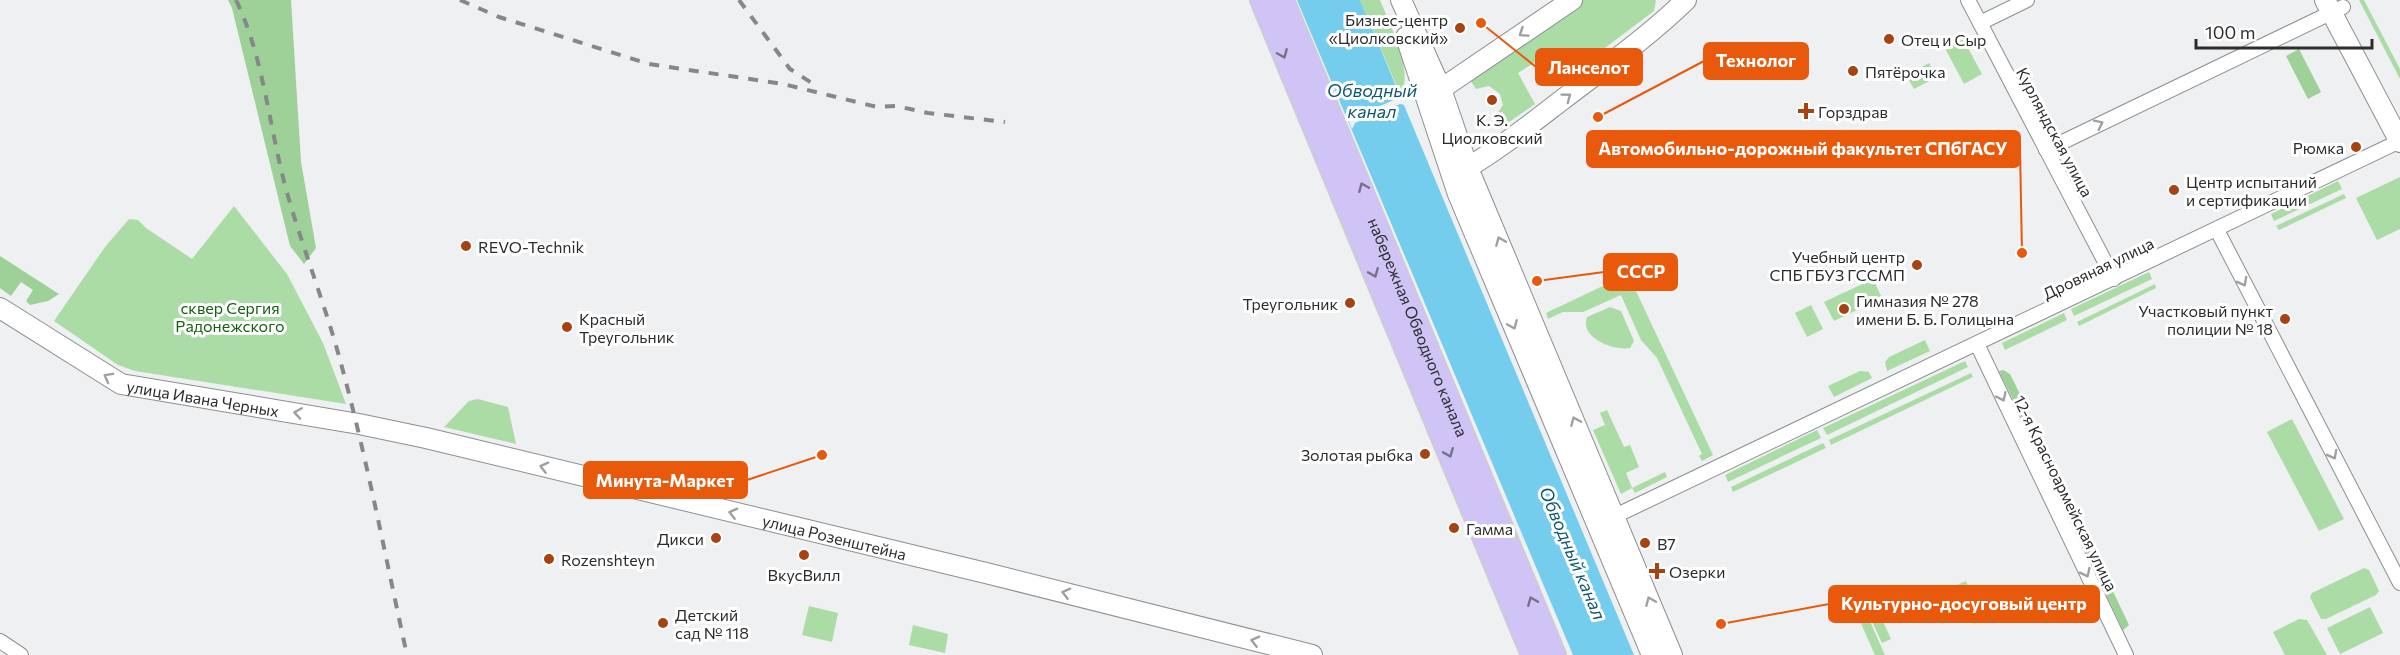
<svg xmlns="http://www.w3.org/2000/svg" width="2400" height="655" font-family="Commissioner,sans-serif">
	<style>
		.green { fill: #acdca6 }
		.forest { fill: #9dd198 }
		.water { fill: #75cded }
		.pier { fill: #eef0f2 }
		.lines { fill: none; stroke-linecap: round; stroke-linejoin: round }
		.street-casing { stroke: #8c8e90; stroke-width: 16 }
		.secondary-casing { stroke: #8c8e90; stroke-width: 22 }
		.primary-casing { stroke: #cdcdcd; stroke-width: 24 }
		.street { stroke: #fff; stroke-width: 14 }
		.secondary { stroke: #fff; stroke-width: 20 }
		.primary { stroke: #d0c3f6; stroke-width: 21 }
		.rail { stroke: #868789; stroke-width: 4; stroke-dasharray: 10 10; stroke-linecap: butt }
		.oneway { stroke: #a0a0a1 }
		.oneway2 { stroke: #767088 }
		.poi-dot { fill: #a74310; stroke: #fff; stroke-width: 2 }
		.labels { text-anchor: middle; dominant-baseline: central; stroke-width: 6; stroke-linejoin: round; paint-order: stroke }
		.poi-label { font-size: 16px; fill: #2d2d2e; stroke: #fff; text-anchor: start }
		.street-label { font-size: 16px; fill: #2d2d2e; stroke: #fff }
		.park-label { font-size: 16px; fill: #195e15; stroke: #fff }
		.water-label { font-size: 18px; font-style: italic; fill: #0f596f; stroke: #fff }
		.leader { fill: none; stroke: #e8590c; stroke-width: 2 }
		.callout-dot { fill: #e8590c; stroke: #fff; stroke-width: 2 }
		.callout { fill: #e8590c; stroke: #e8590c; stroke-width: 2 }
		.callout-label { font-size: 18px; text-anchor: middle; font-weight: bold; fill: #fff }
	</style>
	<rect width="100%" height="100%" fill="#eef0f2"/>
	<!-- green -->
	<g class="green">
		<path d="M 1360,0 L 1380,0 C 1388,20 1416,76 1400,94 Z"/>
		<path d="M 1581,0 L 1656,0 L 1654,11 L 1557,84 L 1540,59 L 1518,73 L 1535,104 L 1502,127 L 1495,117 L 1503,105 L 1500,94 L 1489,86 L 1476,89 L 1468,77 Z"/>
		<path d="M 2359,0 L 2364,0 L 2400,69 L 2400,79 Z"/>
		<path d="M 1963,39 L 1982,74 L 1964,84 L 1946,50 Z"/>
		<path d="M 1929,63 L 1937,77 L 1914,89 L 1906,75 Z"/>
		<path d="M 2400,177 L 2400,229 L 2377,240 L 2356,198 Z"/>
		<path d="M 2338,181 L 2342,189 L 2274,221 L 2271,214 Z"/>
		<path d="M 2344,194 L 2346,198 L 2279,230 L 2276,226 Z"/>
		<path d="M 234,206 L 287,274 L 323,343 L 346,404 L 135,371 L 118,365 L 54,321 L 105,247 L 129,219 L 138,220 L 146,228 L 192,259 Z"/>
		<path d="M 2149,272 L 2152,279 L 2074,316 L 2071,309 Z"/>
		<path d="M 1628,274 L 1713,455 L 1702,461 L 1699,456 L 1702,454 L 1657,358 L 1641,340 L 1621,295 L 1583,312 L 1563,312 L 1548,319 L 1546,313 Z"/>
		<path d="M 1873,279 L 1882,298 L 1834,321 L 1824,302 Z"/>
		<path d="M 2155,284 L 2156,288 L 2079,326 L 2077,322 Z"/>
		<path d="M 1811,305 L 1823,329 L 1807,337 L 1795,313 Z"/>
		<path d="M 1610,307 L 1621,311 L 1634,341 L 1630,348 C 1614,351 1579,338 1587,317 Z"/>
		<path d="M 2064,313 L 2067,320 L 2005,350 L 2002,343 Z"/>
		<path d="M 1925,340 L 1930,351 L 1887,371 L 1885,362 L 1889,357 Z"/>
		<path d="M 1965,361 L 1968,367 L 1827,435 L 1823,428 Z"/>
		<path d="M 1860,371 L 1869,372 L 1872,378 L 1834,397 L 1828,386 Z"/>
		<path d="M 1971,373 L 1973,377 L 1831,445 L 1829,440 Z"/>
		<path d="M 478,399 L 508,407 L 516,444 L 444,427 L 469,401 Z"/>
		<path d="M 1607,410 L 1624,447 L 1630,445 L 1639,467 L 1626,473 L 1632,488 L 1665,472 L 1667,477 L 1635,493 L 1632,488 L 1621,494 L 1593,430 L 1605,425 L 1600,413 Z"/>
		<path d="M 2292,419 L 2344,519 L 2319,531 L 2267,432 Z"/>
		<path d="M 1817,430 L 1821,438 L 1728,482 L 1725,475 Z"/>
		<path d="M 1823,443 L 1826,448 L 1733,492 L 1731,487 Z"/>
		<path d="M 2364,568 L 2369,570 L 2379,591 L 2376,595 L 2326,619 L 2321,619 L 2310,597 L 2312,593 Z"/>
		<path d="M 1966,581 L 1978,608 L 1965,615 L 1952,587 Z"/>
		<path d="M 1874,602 L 1891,639 L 1882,643 L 1865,606 Z"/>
		<path d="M 809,606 L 838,613 L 832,642 L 802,635 Z"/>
		<path d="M 1863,606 L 1885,655 L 1875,655 L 1855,610 Z"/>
		<path d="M 2370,607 L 2383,633 L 2340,654 L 2327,628 Z"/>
		<path d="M 2299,619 L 2307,620 L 2327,655 L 2285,655 L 2273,632 Z"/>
		<path d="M 913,625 L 948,634 L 945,653 L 909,645 Z"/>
	</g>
	<!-- forest -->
	<g class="forest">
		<path d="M 228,0 L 291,0 L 301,162 L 316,248 L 304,264 L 290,246 L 232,8 Z"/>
		<path d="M 2299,49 L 2321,92 L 2308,99 L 2286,56 Z"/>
		<path d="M 0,256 L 59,294 L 48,301 L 30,305 L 26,301 L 33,290 L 21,282 L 11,296 L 0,288 Z"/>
		<path d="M 2003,370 L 2010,374 L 2033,420 L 2025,424 L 1999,371 Z"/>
		<path d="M 2055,469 L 2129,625 L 2123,630 L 2048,473 Z"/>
	</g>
	<!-- water -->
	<path class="water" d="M 1297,0 L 1360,0 L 1634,655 L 1573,655 Z"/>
	<!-- pier -->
	<path class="pier" d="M 1400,94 L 1405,105 L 1400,104 L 1355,123 L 1352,129 L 1347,117 L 1353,118 L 1398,98 Z"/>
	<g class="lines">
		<defs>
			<g id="street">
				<path d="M 1968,0 L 2114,279"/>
				<path d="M 1980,23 L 2027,0"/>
				<path d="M 2046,150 L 2343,7"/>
				<path d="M 2217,230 L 2400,583"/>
				<path d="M 1977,344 L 2126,655"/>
				<path d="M 1615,516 L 2400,141"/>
				<path d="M 0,641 L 21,655"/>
			</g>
			<g id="secondary">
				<path d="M 1401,0 L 1441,89 L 1468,168 L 1672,655"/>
				<path d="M 2325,0 L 2400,142"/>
				<path d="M 1406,37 L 1458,194 L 1652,655"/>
				<path d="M 1429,94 L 1441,89 L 1572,0"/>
				<path d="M 1457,174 C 1494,153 1528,126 1562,100 C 1604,68 1648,37 1686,0"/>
				<path id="s1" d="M 0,308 L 121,384 L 359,424 L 426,438 L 990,574 L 1312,655"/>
			</g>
			<g id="primary">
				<path d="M 1261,0 L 1532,655"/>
				<path id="s2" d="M 1283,0 L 1555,655"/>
			</g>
		</defs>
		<!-- street casing -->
		<use href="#street" class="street-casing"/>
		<!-- secondary casing -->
		<use href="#secondary" class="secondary-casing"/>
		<!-- primary casing -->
		<use href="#primary" class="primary-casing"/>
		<!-- street -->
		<use href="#street" class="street"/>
		<!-- secondary -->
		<use href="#secondary" class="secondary"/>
		<!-- primary -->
		<use href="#primary" class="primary"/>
		<!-- rail -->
		<g class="rail">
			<path d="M 236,0 C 264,58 269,127 286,189 C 303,250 327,309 343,371 C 368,464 386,560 407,655"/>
			<path d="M 460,0 L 499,17 L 649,64 L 783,84 L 877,107 L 896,106 L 928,113 L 1005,122"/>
			<path d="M 739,0 L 790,69 L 818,87"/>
		</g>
	</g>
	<!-- one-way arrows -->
	<defs><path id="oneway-chevron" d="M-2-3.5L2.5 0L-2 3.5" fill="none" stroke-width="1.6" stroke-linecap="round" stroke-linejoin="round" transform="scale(1.5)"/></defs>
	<g class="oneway">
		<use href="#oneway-chevron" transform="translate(1523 33) rotate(146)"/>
		<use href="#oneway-chevron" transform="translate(1567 97) rotate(-37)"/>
		<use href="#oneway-chevron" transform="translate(2099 124) rotate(-26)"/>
		<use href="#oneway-chevron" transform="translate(1500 241) rotate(-113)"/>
		<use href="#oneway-chevron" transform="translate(2243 282) rotate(62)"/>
		<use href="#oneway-chevron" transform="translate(1513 325) rotate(67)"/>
		<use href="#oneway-chevron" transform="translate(108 377) rotate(-151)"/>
		<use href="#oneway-chevron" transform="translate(2002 397) rotate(65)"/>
		<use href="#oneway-chevron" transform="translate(298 413) rotate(-171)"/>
		<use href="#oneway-chevron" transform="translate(1575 421) rotate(-113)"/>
		<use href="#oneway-chevron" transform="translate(2333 455) rotate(62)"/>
		<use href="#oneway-chevron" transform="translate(544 467) rotate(-166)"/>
		<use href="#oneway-chevron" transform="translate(733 513) rotate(-166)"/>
		<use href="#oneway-chevron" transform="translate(2086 573) rotate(64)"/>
		<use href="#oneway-chevron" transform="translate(1066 593) rotate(-166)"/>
		<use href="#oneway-chevron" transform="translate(1650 601) rotate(-113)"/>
		<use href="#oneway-chevron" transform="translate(1255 641) rotate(-166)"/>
	</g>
	<g class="oneway2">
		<use href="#oneway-chevron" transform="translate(1283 54) rotate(67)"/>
		<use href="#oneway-chevron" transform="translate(1363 187) rotate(-113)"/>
		<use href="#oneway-chevron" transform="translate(1374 273) rotate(68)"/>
		<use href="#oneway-chevron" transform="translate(1449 453) rotate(68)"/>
		<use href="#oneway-chevron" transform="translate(1532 601) rotate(-112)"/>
	</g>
	<!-- markers -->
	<g class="poi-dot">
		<circle cx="1460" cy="28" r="6"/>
		<circle cx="1889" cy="39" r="6"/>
		<circle cx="1853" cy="71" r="6"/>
		<circle cx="1492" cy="100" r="6"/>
		<path d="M1803 102h6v6h6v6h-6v6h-6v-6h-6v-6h6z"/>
		<circle cx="2356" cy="147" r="6"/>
		<circle cx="2174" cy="190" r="6"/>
		<circle cx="466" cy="246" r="6"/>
		<circle cx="1917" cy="265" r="6"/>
		<circle cx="1350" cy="303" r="6"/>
		<circle cx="1844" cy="309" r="6"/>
		<circle cx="2285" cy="319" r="6"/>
		<circle cx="567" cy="327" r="6"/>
		<circle cx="1425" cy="454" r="6"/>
		<circle cx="1454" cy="528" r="6"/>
		<circle cx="716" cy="538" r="6"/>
		<circle cx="1645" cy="543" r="6"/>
		<circle cx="804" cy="555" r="6"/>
		<circle cx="549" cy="559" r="6"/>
		<path d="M1654 562h6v6h6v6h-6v6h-6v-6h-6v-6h6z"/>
		<circle cx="663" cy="623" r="6"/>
	</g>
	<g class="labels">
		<!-- poi labels -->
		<g class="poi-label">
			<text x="1448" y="19" text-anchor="end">Бизнес-центр<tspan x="1448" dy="18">«Циолковский»</tspan></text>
			<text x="1901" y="39">Отец и Сыр</text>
			<text x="1865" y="71">Пятёрочка</text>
			<text x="1818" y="111">Горздрав</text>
			<text x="1492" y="119" text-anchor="middle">К. Э.<tspan x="1492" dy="18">Циолковский</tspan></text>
			<text x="2344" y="147" text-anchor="end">Рюмка</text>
			<text x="2186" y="181">Центр испытаний<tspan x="2186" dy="18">и сертификации</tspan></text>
			<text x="478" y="246">REVO-Technik</text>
			<text x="1905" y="256" text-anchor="end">Учебный центр<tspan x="1905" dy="18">СПБ ГБУЗ ГССМП</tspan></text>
			<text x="1856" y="300">Гимназия № 278<tspan x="1856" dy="18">имени Б. Б. Голицына</tspan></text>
			<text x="1338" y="303" text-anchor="end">Треугольник</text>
			<text x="2273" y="310" text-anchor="end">Участковый пункт<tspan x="2273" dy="18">полиции № 18</tspan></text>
			<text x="579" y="318">Красный<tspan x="579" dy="18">Треугольник</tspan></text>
			<text x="1413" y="454" text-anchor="end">Золотая рыбка</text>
			<text x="1466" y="528">Гамма</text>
			<text x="704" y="538" text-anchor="end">Дикси</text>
			<text x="1657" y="543">В7</text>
			<text x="561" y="559">Rozenshteyn</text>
			<text x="1669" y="571">Озерки</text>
			<text x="804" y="574" text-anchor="middle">ВкусВилл</text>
			<text x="675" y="614">Детский<tspan x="675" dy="18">сад № 118</tspan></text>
		</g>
		<!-- street labels -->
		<g class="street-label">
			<text transform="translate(2055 132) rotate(62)">Курляндская улица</text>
			<text transform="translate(2098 268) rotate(-26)">Дровяная улица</text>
			<text stroke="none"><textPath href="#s2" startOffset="354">набережная Обводного канала</textPath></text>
			<text stroke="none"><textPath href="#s1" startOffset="226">улица Ивана Черных</textPath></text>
			<text transform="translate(2066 493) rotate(64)">12-я Красноармейская улица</text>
			<text stroke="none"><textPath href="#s1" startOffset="873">улица Розенштейна</textPath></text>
		</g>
		<!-- park labels -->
		<g class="park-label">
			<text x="230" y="307">сквер Сергия<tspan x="230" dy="18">Радонежского</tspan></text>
		</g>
		<!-- water labels -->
		<g class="water-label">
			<text x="1372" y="90">Обводный<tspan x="1372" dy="21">канал</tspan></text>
			<text transform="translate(1573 553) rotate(67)">Обводный канал</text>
		</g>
	</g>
	<!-- callouts -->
	<path class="leader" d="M1598 117L1704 61M1481 23L1536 67M2022 253L2020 149M1537 281L1604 272M822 455L747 480M1721 624L1829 604"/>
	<g class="callout-dot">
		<circle cx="1598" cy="117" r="6"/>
		<circle cx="1481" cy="23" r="6"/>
		<circle cx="2022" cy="253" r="6"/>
		<circle cx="1537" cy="281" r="6"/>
		<circle cx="822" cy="455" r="6"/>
		<circle cx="1721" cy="624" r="6"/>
	</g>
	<g class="callout">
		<rect x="1704" y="43" width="104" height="36" rx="6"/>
		<rect x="1536" y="49" width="106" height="36" rx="6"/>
		<rect x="1587" y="131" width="433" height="36" rx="6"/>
		<rect x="1604" y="254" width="73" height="36" rx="6"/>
		<rect x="584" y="462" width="163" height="36" rx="6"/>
		<rect x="1829" y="586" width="270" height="36" rx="6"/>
	</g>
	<g class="callout-label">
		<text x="1756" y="67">Технолог</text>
		<text x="1589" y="74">Ланселот</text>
		<text x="1803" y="155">Автомобильно-дорожный факультет СПбГАСУ</text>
		<text x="1641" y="278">СССР</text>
		<text x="665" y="487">Минута-Маркет</text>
		<text x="1964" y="610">Культурно-досуговый центр</text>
	</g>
	<!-- scale -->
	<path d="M2196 39v9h176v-9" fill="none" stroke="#2d2d2e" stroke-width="3"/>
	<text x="2205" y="39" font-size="18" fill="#2d2d2e" stroke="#ffffff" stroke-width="4.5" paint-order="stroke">100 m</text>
</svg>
